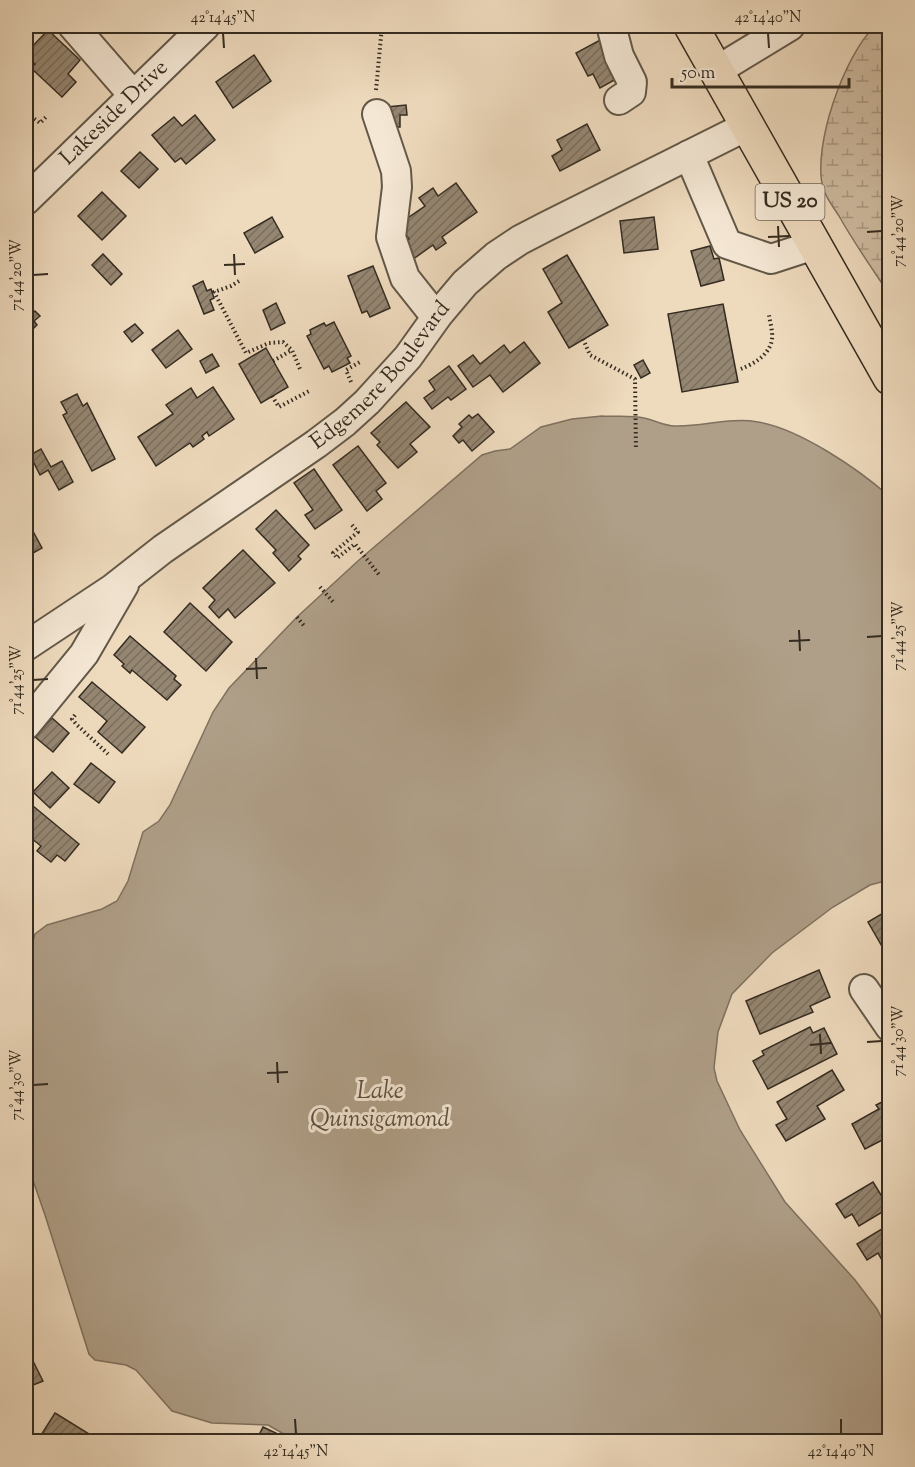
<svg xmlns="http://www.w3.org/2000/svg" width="915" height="1467" font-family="'Sorts Mill Goudy',serif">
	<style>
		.wetland { fill: url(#wetland-marsh); stroke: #827462; stroke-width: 1.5 }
		.water { fill: #af9f88; stroke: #7e715f; stroke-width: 1.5 }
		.building { fill: url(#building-hatch); stroke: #352c21; stroke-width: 1.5 }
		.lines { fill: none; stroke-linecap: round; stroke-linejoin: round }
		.minor-casing { stroke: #635848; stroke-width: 32 }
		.major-casing { stroke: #352c21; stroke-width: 36 }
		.path { stroke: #352c21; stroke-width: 4; stroke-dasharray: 1.5 3; stroke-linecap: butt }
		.minor { stroke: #f4e7d4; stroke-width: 28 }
		.major { stroke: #eedabd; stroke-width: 33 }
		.ticks { fill: none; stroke: #352c21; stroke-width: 2 }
		.labels { text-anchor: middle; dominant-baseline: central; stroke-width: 6; stroke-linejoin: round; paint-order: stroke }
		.shield { fill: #f4e7d4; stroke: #6e6457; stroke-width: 1.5 }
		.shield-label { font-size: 21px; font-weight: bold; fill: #352c21 }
		.street-label { font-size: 22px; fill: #352c21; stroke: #f4e7d4 }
		.water-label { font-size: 24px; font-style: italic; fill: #5a4e40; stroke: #f4e7d4 }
		.neatline { fill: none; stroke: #352c21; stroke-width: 2 }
		.ticks-label { font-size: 15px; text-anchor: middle; fill: #352c21 }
	</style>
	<defs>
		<pattern id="wetland-marsh" width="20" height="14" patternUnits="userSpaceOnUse" patternTransform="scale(1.5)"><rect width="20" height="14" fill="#cfbca2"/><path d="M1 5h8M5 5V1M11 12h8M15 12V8" fill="none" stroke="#a99984"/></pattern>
		<pattern id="building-hatch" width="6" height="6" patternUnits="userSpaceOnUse" patternTransform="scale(1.5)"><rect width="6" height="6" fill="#958672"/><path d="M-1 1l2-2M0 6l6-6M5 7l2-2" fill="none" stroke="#7a6e5d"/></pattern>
	</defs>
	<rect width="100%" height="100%" fill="#eedabd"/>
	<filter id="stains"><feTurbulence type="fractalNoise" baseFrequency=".00333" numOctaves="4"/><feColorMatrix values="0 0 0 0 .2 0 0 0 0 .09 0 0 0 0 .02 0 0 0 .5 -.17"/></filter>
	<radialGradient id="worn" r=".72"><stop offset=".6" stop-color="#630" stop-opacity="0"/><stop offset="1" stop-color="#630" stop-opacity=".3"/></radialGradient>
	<!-- wetland -->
	<path class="wetland" d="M 875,26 L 889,26 L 889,294 C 872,268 854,243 839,216 C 834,208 826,198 823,188 C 812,147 844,55 875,26 Z"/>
	<!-- water -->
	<path class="water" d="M 602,416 C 615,417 631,415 644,418 C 654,420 664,426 675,426 C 702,427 730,417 758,422 C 800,429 858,469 889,496 L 889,880 L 870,885 L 833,907 L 772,953 L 732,994 L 718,1032 L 714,1068 L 717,1081 L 740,1130 L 785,1202 L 855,1280 L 877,1309 L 889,1333 L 889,1441 L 298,1442 L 268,1425 L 212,1423 L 172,1411 L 136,1370 L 126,1365 L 95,1360 L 89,1354 L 45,1215 L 26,1160 L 26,965 L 35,934 L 47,925 L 102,909 L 117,901 L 128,881 L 143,832 L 159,821 L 170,805 L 213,712 L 229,688 L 297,617 L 359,560 L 482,455 L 495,451 L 510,449 L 541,427 L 572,419 Z"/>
	<!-- building -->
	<g class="building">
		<path d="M 48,30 L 80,60 L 68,74 L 76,82 L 62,97 L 31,68 L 35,64 L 26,56 L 26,53 Z"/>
		<path d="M 602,39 L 620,77 L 600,88 L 593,74 L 588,76 L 576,53 Z"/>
		<path d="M 254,55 L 271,81 L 233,108 L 216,82 Z"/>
		<path d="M 406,105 L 407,115 L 400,115 L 400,127 L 388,127 L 387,107 Z"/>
		<path d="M 195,115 L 215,140 L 186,164 L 181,158 L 175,162 L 152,135 L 174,117 L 182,126 Z"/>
		<path d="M 587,124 L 600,150 L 560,171 L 552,156 L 562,150 L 557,140 Z"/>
		<path d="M 140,152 L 158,169 L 139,188 L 121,171 Z"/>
		<path d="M 456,183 L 477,212 L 442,237 L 446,243 L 436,250 L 433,245 L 409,262 L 398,247 L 409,239 L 399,224 L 425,206 L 419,198 L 433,188 L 438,196 Z"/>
		<path d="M 102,192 L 126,216 L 102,240 L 78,216 Z"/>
		<path d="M 272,217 L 283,237 L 255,253 L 244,233 Z"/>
		<path d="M 654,217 L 658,249 L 624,253 L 620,221 Z"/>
		<path d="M 710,246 L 714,259 L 719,258 L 724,280 L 701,286 L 691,251 Z"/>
		<path d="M 103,254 L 122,274 L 111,285 L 92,265 Z"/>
		<path d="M 567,255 L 608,325 L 569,348 L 548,312 L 562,303 L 543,269 Z"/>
		<path d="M 373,266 L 390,308 L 370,317 L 367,311 L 362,313 L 348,276 Z"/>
		<path d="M 203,281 L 207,291 L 211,289 L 214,298 L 210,300 L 214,310 L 204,314 L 193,286 Z"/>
		<path d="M 276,303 L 285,323 L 271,330 L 263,310 Z"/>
		<path d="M 723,304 L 738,382 L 682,392 L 668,314 Z"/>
		<path d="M 26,305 L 33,313 L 35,311 L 40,316 L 34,321 L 37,325 L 26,336 Z"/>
		<path d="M 334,322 L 351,356 L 347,358 L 350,363 L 332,372 L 329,366 L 324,369 L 307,336 L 311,334 L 310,330 L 324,323 L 326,326 Z"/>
		<path d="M 135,324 L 143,333 L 132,342 L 124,332 Z"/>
		<path d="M 178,330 L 192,349 L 166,368 L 152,350 Z"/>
		<path d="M 524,342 L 540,363 L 503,392 L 490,375 L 473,387 L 458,366 L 473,355 L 480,364 L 504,345 L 510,353 Z"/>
		<path d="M 266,348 L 288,387 L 261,403 L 239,364 Z"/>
		<path d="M 212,354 L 219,366 L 206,373 L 200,361 Z"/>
		<path d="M 643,360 L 650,373 L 641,378 L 634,365 Z"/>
		<path d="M 449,366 L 466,389 L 451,400 L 448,397 L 432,409 L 424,398 L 435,390 L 429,381 Z"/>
		<path d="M 213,387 L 234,419 L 209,436 L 207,432 L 202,436 L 204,439 L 193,447 L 190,443 L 156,466 L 138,437 L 173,414 L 166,405 L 191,388 L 197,398 Z"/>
		<path d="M 77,394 L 83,406 L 87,403 L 115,459 L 92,471 L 63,415 L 67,413 L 61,402 Z"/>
		<path d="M 406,402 L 430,427 L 410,444 L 417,452 L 398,468 L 377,445 L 380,442 L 371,433 Z"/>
		<path d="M 478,414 L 494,432 L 472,451 L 463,440 L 459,443 L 453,436 L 462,427 L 459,424 L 469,415 L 472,418 Z"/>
		<path d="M 358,446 L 386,483 L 376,491 L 382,499 L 367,511 L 333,465 Z"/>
		<path d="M 41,449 L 51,467 L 62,461 L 73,482 L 59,490 L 48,470 L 40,475 L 30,455 Z"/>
		<path d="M 314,469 L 342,510 L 315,529 L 305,515 L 313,510 L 294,483 Z"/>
		<path d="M 276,510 L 309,545 L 298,556 L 301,559 L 289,571 L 273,553 L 276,550 L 256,529 Z"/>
		<path d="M 28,522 L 42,548 L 26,557 L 26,523 Z"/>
		<path d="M 243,550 L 275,583 L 235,618 L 228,609 L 219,618 L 209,607 L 215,600 L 203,588 Z"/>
		<path d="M 190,603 L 232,642 L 206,671 L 164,632 Z"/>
		<path d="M 130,636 L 176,676 L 174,679 L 181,685 L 167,700 L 132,670 L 130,673 L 122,666 L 124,664 L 114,655 Z"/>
		<path d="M 92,682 L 145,727 L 122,753 L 98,732 L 107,721 L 79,697 Z"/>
		<path d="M 52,718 L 69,733 L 53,752 L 35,737 Z"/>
		<path d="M 91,763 L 115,782 L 99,803 L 74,784 Z"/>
		<path d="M 52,772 L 69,788 L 50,808 L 33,792 Z"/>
		<path d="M 27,801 L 79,844 L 65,861 L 57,855 L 51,862 L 37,851 L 41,846 L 26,834 Z"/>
		<path d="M 890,909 L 890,954 L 887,955 L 868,922 Z"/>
		<path d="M 819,970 L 830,997 L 810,1006 L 813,1012 L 760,1034 L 746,1001 Z"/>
		<path d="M 810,1027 L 813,1033 L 824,1028 L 837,1054 L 768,1089 L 753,1061 L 764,1055 L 762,1051 Z"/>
		<path d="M 832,1070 L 844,1090 L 817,1106 L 825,1119 L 786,1141 L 776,1125 L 787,1119 L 777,1102 Z"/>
		<path d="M 890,1098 L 890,1140 L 888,1137 L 865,1149 L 852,1124 L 879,1109 L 876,1105 Z"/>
		<path d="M 873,1182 L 889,1208 L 859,1226 L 852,1214 L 845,1218 L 836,1204 Z"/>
		<path d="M 890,1224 L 890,1258 L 883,1262 L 878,1253 L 867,1260 L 857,1244 Z"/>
		<path d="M 30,1355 L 43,1381 L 33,1385 L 26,1370 L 26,1357 Z"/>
		<path d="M 55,1413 L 102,1442 L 40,1442 L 38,1440 Z"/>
		<path d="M 263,1427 L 276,1433 L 272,1442 L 256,1441 Z"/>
	</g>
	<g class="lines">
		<defs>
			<g id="minor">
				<path d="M 73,26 L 133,95"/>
				<path d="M 613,26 L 612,29 L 619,56 L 632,82 L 631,92 L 619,100"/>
				<path d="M 716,71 L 790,26"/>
				<path d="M 377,114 L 396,171 L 397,187 L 391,237 L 405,278 L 436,317"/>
				<path d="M 689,155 L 727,244 L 771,259 L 814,245"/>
				<path id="s1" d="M 26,200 L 205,26"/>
				<path id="s2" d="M 26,646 L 112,589 L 163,549 L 316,444 L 345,422 L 367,402 L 408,357 L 438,315 L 465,283 L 496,256 L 520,240 L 547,226 L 747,126"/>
				<path d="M 26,725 L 84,654 L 124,585"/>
				<path d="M 864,989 L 890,1027"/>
			</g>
			<path id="major" d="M 691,26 L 890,378"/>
		</defs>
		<!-- minor casing -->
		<use href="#minor" class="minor-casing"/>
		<!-- major casing -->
		<use href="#major" class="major-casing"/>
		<!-- path -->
		<g class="path">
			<path d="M 376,90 L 382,26"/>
			<path d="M 26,117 L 32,117 L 40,123 L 46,117"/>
			<path d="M 239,281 L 231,286 L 214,292 L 246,353 L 269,343 L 283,342 L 292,350 L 300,369"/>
			<path d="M 583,339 L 590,355 L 635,379 L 636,450"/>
			<path d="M 273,361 L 292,350"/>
			<path d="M 741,369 C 753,364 770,355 772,339 C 773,332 770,322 769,315"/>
			<path d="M 351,382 L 346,370 L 360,362"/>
			<path d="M 272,396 L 279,407 L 311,390"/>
			<path d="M 352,525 L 358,532 L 333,553 L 337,558 L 355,544 L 380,576"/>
			<path d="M 320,587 L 334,603"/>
			<path d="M 297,617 L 305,627"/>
			<path d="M 75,715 L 72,719 L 76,724 L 108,754"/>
		</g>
		<!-- minor -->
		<use href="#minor" class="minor"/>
		<!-- major -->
		<use href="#major" class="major"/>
	</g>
	<!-- ticks -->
	<path class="ticks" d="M 223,33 L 224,48M 768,33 L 769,48M 778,226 L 779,247M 867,232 L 882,231M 768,237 L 789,236M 234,254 L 235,275M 224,265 L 245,264M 33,275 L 48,274M 799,630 L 800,651M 867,637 L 882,636M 789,641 L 810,640M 256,658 L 257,679M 246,669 L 267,668M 33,680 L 48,679M 820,1034 L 821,1054M 867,1042 L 882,1041M 810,1045 L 831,1043M 277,1062 L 278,1083M 267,1073 L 288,1072M 33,1085 L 48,1084M 295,1419 L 296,1434M 841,1419 L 841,1434"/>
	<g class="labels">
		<!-- shield labels -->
		<rect class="shield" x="755.5" y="184" width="69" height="36" rx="4.5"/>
		<g class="shield-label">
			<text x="790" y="202">US 20</text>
		</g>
		<!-- street labels -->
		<g class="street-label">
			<text stroke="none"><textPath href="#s1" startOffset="124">Lakeside Drive</textPath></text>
			<text stroke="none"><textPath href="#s2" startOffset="448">Edgemere Boulevard</textPath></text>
		</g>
		<!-- water labels -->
		<g class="water-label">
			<text x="380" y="1092">Lake<tspan x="380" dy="28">Quinsigamond</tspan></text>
		</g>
	</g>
	<!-- margin -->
	<rect width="915" height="1467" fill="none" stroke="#eedabd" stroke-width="66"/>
	<!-- scale -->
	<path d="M672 78v9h177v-9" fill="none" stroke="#352c21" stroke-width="3"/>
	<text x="681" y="78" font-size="18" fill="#352c21" stroke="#f4e7d4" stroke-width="4.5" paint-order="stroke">50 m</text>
	<rect x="33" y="33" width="849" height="1401" class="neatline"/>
	<g class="ticks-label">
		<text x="223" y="22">42°14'45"N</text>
		<text x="768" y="22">42°14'40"N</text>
		<text transform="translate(898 231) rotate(-90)" y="5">71°44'20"W</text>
		<text transform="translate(16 275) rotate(-90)" y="5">71°44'20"W</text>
		<text transform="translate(898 636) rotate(-90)" y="5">71°44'25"W</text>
		<text transform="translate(16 680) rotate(-90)" y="5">71°44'25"W</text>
		<text transform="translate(898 1041) rotate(-90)" y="5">71°44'30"W</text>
		<text transform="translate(16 1085) rotate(-90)" y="5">71°44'30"W</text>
		<text x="296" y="1456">42°14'45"N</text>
		<text x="841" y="1456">42°14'40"N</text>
	</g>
	<rect width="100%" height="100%" filter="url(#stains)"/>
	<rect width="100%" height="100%" fill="url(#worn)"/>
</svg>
